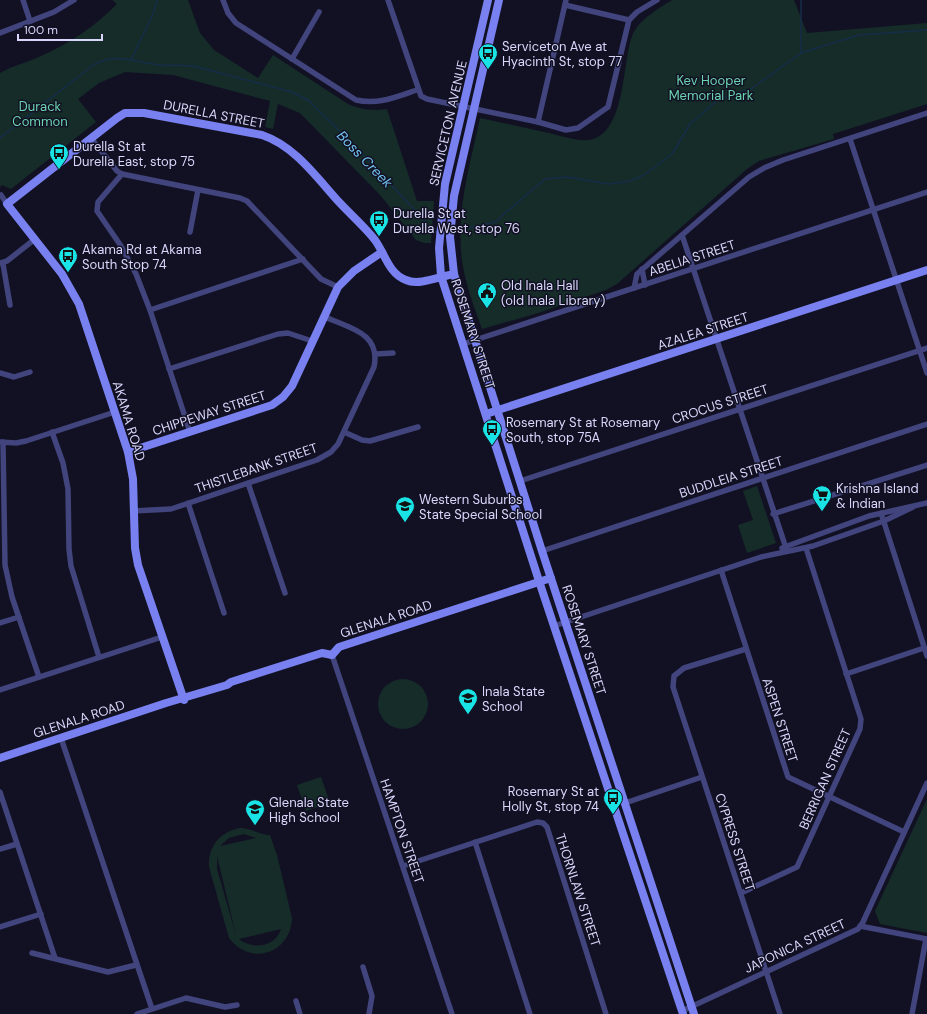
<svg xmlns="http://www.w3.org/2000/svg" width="927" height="1014" font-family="'DM Sans',sans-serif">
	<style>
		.green { fill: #152c29; fill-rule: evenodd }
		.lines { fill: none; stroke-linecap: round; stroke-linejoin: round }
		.stream { stroke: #162d49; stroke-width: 1.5 }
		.street { stroke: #41447d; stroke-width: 5.5 }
		.secondary { stroke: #7981f0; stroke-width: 8 }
		.labels { text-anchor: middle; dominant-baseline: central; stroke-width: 3; stroke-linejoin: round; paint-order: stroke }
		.poi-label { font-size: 13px; fill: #d8d7fb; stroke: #121123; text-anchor: start }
		.park-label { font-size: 13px; fill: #6bd3b0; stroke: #121123 }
		.street-label { font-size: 13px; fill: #d8d7fb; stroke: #121123 }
		.water-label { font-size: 14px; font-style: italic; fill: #71c0ef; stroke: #121123 }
	</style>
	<rect width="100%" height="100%" fill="#121123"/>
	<!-- green -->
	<g class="green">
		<path d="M 112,0 L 188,0 L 200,33 L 214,50 L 258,78 L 273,55 L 348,104 C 362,110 373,111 387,109 L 417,201 L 434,201 L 431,243 L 424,243 L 416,240 L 381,196 L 300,113 L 278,104 L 273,129 L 265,127 L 270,101 L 173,75 L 125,72 L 99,83 L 78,99 L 96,122 L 11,189 L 2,185 L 0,187 L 0,73 C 14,65 29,62 43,55 C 72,42 95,26 117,4 Z"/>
		<path d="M 672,0 L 794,0 L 807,33 L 927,23 L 927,104 L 833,134 L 834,139 L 759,161 L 747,169 L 617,284 L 606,290 L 535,314 L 482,329 C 476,312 469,294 465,276 C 452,223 469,170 480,118 C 503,123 526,128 549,133 C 561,136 576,141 588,140 C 626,136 622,63 632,36 C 639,19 658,9 672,0 Z"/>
		<path d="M 757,486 L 776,543 L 747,553 L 738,525 L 753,520 L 743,491 Z"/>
		<circle cx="403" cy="704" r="25"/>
		<path d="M 321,777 L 330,803 L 306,811 L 297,785 Z"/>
		<path d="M 927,799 L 927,933 L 880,924 L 875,911 Z"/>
		<path d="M 240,828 C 251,828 263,836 270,835 L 277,855 L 292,918 C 291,953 251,967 229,938 L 209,867 C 208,846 220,832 240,828 ZM 244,834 L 256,838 L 220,846 L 229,838 ZM 217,856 L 236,935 L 217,869 ZM 281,929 C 276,947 252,950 239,939 Z"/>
	</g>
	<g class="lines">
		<!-- stream -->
		<g class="stream">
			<path d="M 801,53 L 801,0"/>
			<path d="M 131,60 L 153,14 L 157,0"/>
			<path d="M 0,138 L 92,66 C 114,51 136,63 160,65 C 173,66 185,64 197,67 L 292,92 L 309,101 L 350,141 L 425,221 L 429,232 L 438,232"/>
			<path d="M 454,231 L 495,222 L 545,179 L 568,177 L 609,184 L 630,181 L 644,175 L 672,154 L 690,124 L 719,99 L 751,89 L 801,53 L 859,35 L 927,30"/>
		</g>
		<!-- street -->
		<g class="street">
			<path d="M 23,0 L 30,21"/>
			<path d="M 223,0 L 228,13 L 236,23 L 356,100 C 378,105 396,97 417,90"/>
			<path d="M 388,0 L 421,96 L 427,99 L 538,122 L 566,130 L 578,128 L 608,107 L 629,20 L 637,12 L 657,0"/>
			<path d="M 565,5 L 629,20"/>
			<path d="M 0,33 L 54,12 L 74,0"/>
			<path d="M 292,59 L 319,12"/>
			<path d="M 538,122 L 566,0"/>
			<path d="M 91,138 L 117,171 L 122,174 L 240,198 L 247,201 L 321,279 L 338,287"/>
			<path d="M 850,139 L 927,373"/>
			<path d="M 122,174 L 98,202 L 97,211 L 121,246 L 136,274 L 150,310 L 190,432"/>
			<path d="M 1,195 L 7,204"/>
			<path d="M 190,232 L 198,190"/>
			<path d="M 682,235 L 787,551"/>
			<path d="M 0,263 L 7,261 L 35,239"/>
			<path d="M 3,264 L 10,305"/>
			<path d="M 642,269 L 645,285"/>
			<path d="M 634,288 L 637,274 L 749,177 L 764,168 L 783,160 L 927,113"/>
			<path d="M 150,310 L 303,259"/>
			<path d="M 463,344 L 927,192"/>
			<path d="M 376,354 L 393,353"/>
			<path d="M 169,369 L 278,334 L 288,333 L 312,341"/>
			<path d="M 0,373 L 14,377 L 30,372"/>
			<path d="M 52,432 L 63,463 L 68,489 L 69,549 L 71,566 L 99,657"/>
			<path d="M 344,432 L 362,440 L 370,441 L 418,427"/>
			<path d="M 0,442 L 16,443 L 26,441 L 115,412"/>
			<path d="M 3,442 L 5,565 L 12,597 L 39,677"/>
			<path d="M 520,481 L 927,348"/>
			<path d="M 248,483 L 285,593"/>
			<path d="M 188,503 L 224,613"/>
			<path d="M 133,511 L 171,509 L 317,460 L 331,452 L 338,444 L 374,367 C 381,333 350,328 325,317"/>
			<path d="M 881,513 L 927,656"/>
			<path d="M 773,514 L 927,465"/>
			<path d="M 782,548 L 869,516 L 927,503"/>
			<path d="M 542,551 L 927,424"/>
			<path d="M 721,570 L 788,777 L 904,832"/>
			<path d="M 0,623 L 19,617"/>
			<path d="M 554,626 L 761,557 L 813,546 L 884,521 L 913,507"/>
			<path d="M 746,649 L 684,668 L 674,676 L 673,687 L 780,1014"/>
			<path d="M 332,655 L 452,1014"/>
			<path d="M 846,674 L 924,648"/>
			<path d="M 0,690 L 162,637"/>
			<path d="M 61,738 L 152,1009"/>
			<path d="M 0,792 L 55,958"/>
			<path d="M 625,803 L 702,777"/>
			<path d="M 475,842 L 530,1014"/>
			<path d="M 0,849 L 17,844"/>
			<path d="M 403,866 L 537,822 L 543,823 L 547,827 L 606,1014"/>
			<path d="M 741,893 L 797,867 L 860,729 L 861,719 L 806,548"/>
			<path d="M 860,926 L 927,939"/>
			<path d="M 0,927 L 41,914"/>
			<path d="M 32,953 L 108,972 L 136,965"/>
			<path d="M 363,967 L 372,996 L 369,1014"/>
			<path d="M 296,1001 L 300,1014"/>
			<path d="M 682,1011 L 858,929 L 863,922 L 927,783"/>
			<path d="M 137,1014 L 186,998 L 225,1007 L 237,1005"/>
			<path d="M 912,1014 L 926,939"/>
		</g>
		<!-- secondary -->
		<g class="secondary">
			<path d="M 488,0 L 445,184 L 439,248 L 441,276 L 539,581 L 683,1014"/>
			<path d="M 499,0 L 454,196 L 450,237 L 454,274 L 542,551 L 694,1014"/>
			<path d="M 486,414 L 927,270"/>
			<path d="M 128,452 L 272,405 L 283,397 L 292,386 L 338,287 L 354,271 L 382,252"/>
			<path d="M 184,700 L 138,565 L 135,548 L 133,479 L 128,452 L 79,304 L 62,274 L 7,204 L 117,118 L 125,113 L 144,113 L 262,135 C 295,146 317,178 339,202 C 351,215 365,227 375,240 C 385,254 389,274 406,280 C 419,286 441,276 454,274"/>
			<path d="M 0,758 L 166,703 L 227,685 L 231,682 L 322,653 L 332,655 L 339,647 L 551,578"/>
		</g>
	</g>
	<!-- icons -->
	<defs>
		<symbol id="bus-pin" viewBox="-11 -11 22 30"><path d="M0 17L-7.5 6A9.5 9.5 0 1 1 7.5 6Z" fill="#19e3e5" stroke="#121123"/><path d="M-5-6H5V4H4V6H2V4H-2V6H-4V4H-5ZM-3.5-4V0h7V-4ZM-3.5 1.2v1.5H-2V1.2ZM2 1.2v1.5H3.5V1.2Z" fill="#111"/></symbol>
		<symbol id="civic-pin" viewBox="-11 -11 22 30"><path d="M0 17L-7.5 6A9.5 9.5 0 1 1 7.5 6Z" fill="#19e3e5" stroke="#121123"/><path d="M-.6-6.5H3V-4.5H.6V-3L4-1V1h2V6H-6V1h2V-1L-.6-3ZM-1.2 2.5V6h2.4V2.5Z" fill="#111"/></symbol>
		<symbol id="supermarket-pin" viewBox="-11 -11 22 30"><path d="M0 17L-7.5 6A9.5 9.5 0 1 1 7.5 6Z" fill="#19e3e5" stroke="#121123"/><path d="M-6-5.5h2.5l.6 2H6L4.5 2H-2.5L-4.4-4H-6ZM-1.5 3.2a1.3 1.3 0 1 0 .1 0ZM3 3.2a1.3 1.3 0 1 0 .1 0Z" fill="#111"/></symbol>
		<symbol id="school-pin" viewBox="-11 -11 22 30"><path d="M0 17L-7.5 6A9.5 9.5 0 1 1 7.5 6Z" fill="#19e3e5" stroke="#121123"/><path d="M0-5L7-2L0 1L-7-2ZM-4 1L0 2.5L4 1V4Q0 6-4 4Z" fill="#111"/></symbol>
	</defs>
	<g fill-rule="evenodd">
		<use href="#bus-pin" x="477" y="42" width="22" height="30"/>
		<use href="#bus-pin" x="48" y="142" width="22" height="30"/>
		<use href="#bus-pin" x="368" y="209" width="22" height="30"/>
		<use href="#bus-pin" x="57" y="245" width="22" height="30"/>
		<use href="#civic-pin" x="476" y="281" width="22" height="30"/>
		<use href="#bus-pin" x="481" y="418" width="22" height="30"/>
		<use href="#supermarket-pin" x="811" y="484" width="22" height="30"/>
		<use href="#school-pin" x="394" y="495" width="22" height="30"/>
		<use href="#school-pin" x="457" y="687" width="22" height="30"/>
		<use href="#bus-pin" x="602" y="787" width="22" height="30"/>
		<use href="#school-pin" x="244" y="798" width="22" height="30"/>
	</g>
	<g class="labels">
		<!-- poi labels -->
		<g class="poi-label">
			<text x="502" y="46">Serviceton Ave at<tspan x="502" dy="15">Hyacinth St, stop 77</tspan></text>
			<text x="73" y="146">Durella St at<tspan x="73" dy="15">Durella East, stop 75</tspan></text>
			<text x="393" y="213">Durella St at<tspan x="393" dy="15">Durella West, stop 76</tspan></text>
			<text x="82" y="249">Akama Rd at Akama<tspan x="82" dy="15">South Stop 74</tspan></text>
			<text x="501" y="285">Old Inala Hall<tspan x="501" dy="15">(old Inala Library)</tspan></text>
			<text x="506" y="422">Rosemary St at Rosemary<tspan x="506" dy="15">South, stop 75A</tspan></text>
			<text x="836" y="488">Krishna Island<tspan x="836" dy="15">&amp; Indian</tspan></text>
			<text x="419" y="499">Western Suburbs<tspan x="419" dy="15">State Special School</tspan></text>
			<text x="482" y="691">Inala State<tspan x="482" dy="15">School</tspan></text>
			<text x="599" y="791" text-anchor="end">Rosemary St at<tspan x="599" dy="15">Holly St, stop 74</tspan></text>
			<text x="269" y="802">Glenala State<tspan x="269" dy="15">High School</tspan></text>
		</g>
		<!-- park labels -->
		<g class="park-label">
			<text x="711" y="80">Kev Hooper<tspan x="711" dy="15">Memorial Park</tspan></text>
			<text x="40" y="106">Durack<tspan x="40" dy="15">Common</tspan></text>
		</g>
		<!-- street labels -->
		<g class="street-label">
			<text transform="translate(214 114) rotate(11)">DURELLA STREET</text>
			<text transform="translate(448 123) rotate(-77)">SERVICETON AVENUE</text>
			<text transform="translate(692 258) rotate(-18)">ABELIA STREET</text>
			<text transform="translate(703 331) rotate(-18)">AZALEA STREET</text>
			<text transform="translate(473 334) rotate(72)">ROSEMARY STREET</text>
			<text transform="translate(720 404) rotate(-18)">CROCUS STREET</text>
			<text transform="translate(209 413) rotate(-18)">CHIPPEWAY STREET</text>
			<text transform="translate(129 421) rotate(73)">AKAMA ROAD</text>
			<text transform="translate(256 468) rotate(-19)">THISTLEBANK STREET</text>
			<text transform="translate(731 477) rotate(-18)">BUDDLEIA STREET</text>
			<text transform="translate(386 619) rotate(-18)">GLENALA ROAD</text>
			<text transform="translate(584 640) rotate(72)">ROSEMARY STREET</text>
			<text transform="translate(79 719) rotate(-18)">GLENALA ROAD</text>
			<text transform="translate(780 720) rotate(72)">ASPEN STREET</text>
			<text transform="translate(825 779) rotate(-66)">BERRIGAN STREET</text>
			<text transform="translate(402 831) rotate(71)">HAMPTON STREET</text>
			<text transform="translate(735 842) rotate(72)">CYPRESS STREET</text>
			<text transform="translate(578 890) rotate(72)">THORNLAW STREET</text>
			<text transform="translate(795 946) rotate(-25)">JAPONICA STREET</text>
		</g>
		<!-- water labels -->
		<g class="water-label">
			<text transform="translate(365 159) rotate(46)">Boss Creek</text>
		</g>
	</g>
	<!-- scale -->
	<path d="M18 34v6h84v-6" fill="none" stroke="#d8d7fb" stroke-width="2"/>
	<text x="24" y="34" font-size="12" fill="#d8d7fb" stroke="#121123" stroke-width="3" paint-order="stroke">100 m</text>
</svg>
